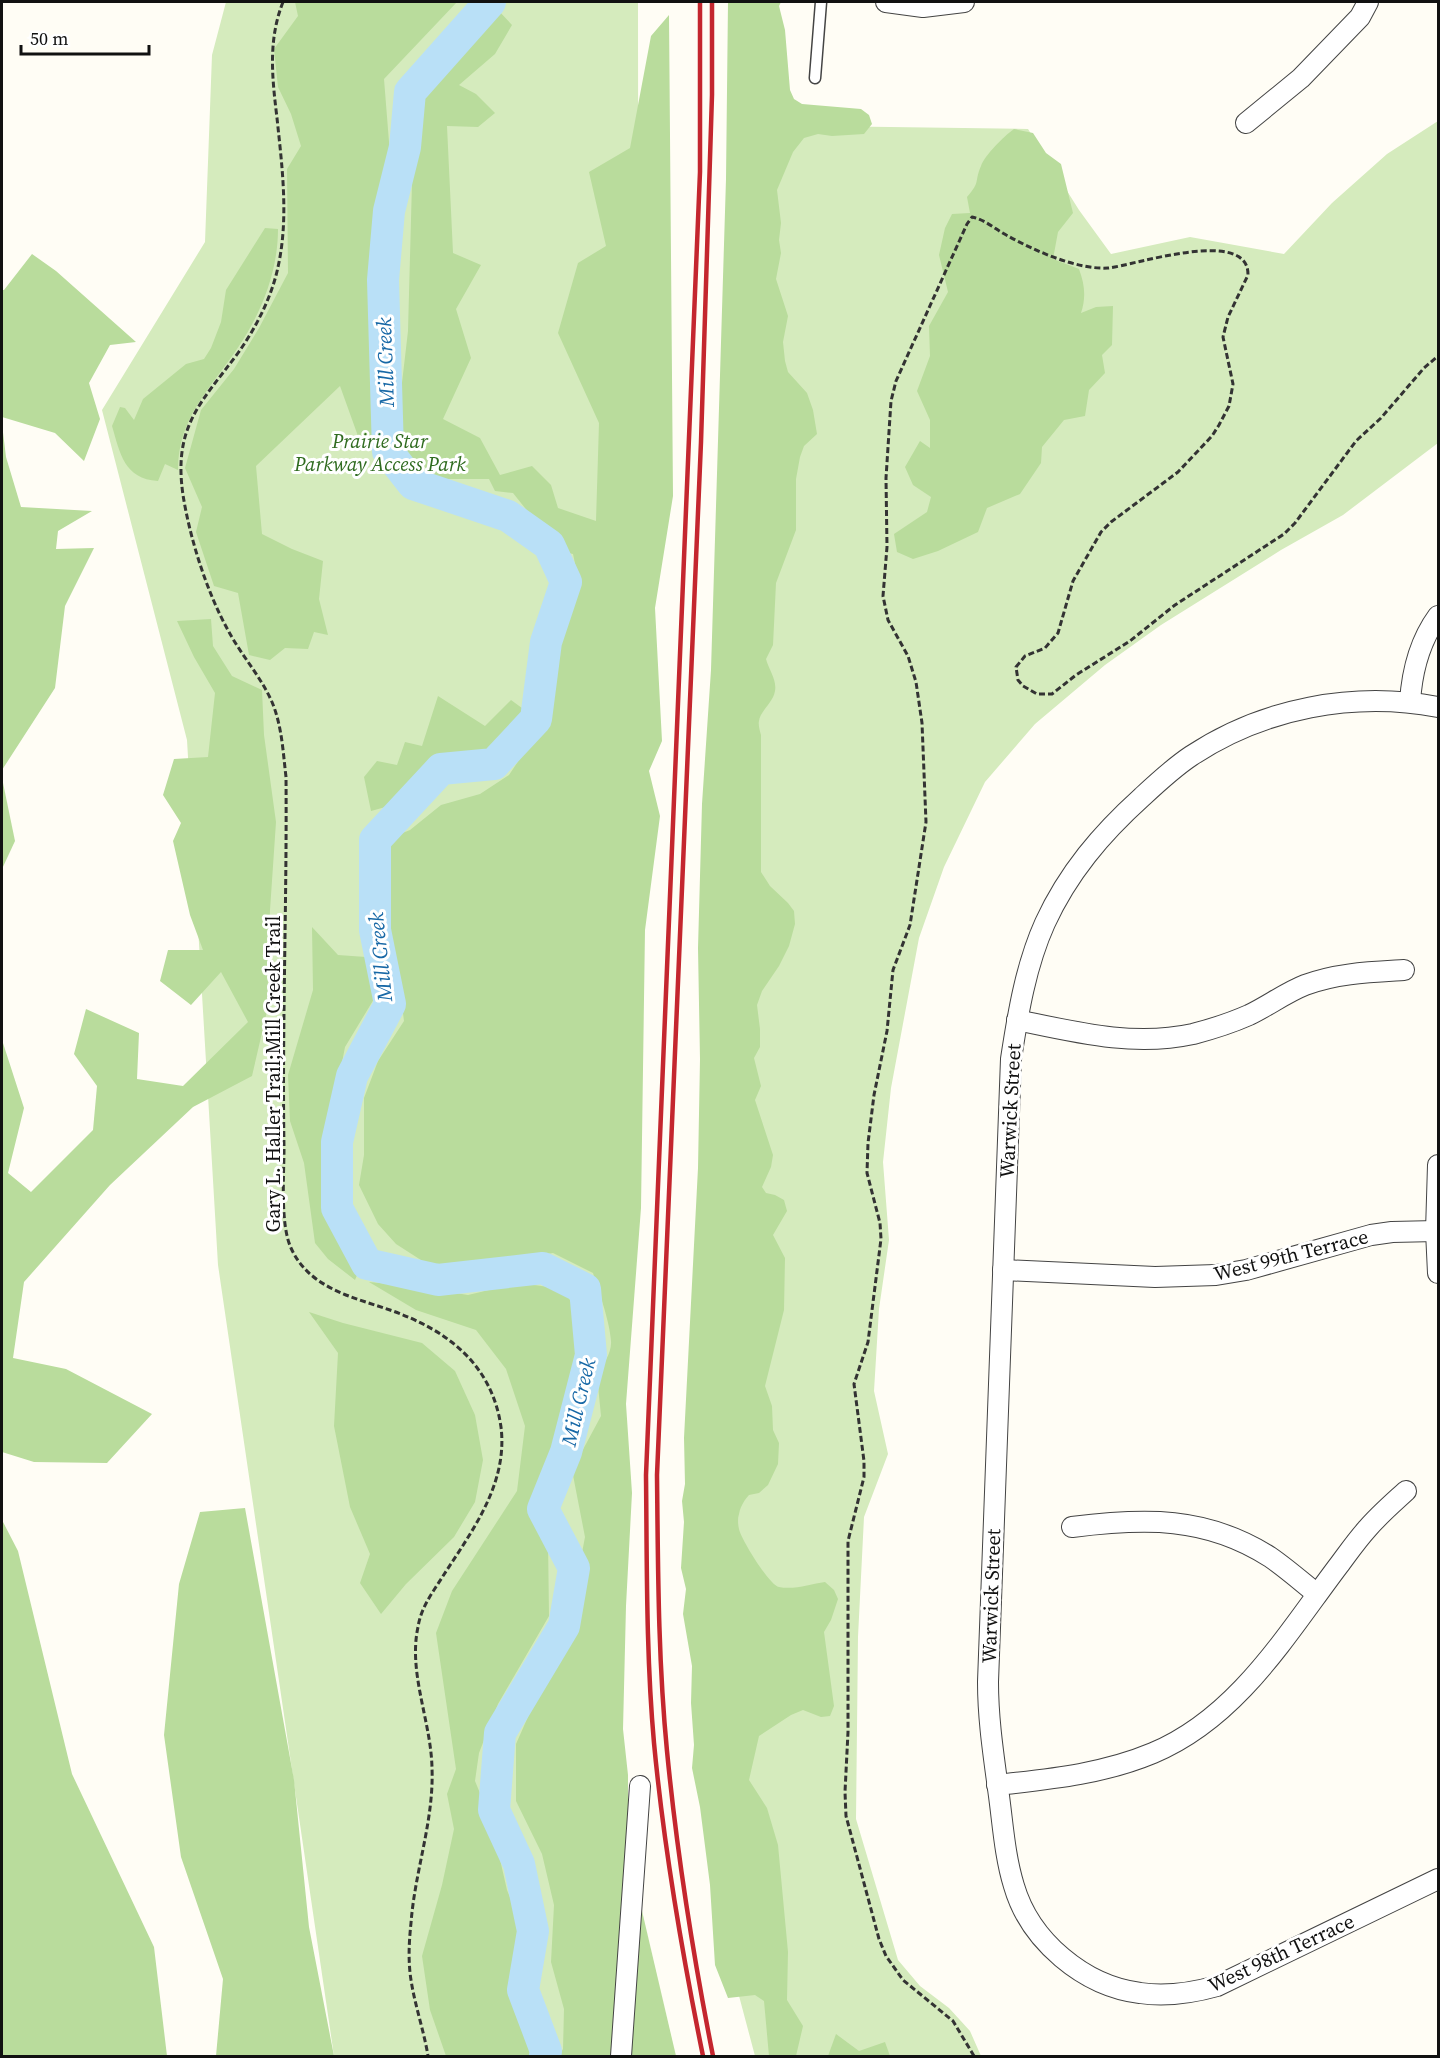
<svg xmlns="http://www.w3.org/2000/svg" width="1440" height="2058" font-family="'Source Serif 4',serif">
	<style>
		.green { fill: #d5ebbd }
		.forest { fill: #b9dc9c }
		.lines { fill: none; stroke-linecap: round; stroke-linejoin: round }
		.river { stroke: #b9e0f7; stroke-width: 32 }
		.lane-casing { stroke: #444; stroke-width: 13 }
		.street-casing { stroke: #444; stroke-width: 22 }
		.path { stroke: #333; stroke-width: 3; stroke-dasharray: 6 3; stroke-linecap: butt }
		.lane { stroke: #fff; stroke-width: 10 }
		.street { stroke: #fff; stroke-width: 20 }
		.rail { stroke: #c4262e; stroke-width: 4.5 }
		.labels { text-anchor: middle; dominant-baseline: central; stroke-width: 6; stroke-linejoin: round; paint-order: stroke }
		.park-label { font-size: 20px; font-style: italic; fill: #2f6b1f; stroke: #fff }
		.street-label { font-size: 20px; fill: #111; stroke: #fff }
		.water-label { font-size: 21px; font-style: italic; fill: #1768a6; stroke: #fff }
	</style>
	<rect width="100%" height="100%" fill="#fffdf5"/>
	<!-- green -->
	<g class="green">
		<path d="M 226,2 L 638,2 L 639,1143 L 590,2056 L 334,2056 L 218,1265 L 187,740 L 102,410 L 205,242 L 212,55 Z"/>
		<path d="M 1438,121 L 1438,443 L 1343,515 L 1281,550 L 1161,625 L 1105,665 L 1035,724 L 985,782 L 944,867 L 919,938 L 891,1088 L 883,1162 L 889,1240 L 879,1309 L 874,1391 L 888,1454 L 864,1517 L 858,1637 L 856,1819 L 898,1960 L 920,1986 L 949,2008 L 970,2031 L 981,2056 L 755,2056 L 734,1977 L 752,125 L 1028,129 L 1079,210 L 1111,254 L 1190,237 L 1284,254 L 1332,203 L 1387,154 Z"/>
	</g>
	<!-- forest -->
	<g class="forest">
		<path d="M 295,2 L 457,2 L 384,79 L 391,167 L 375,259 L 379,339 L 380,448 L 363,450 L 340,386 L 256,466 L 262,534 L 292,549 L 323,561 L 319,599 L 328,635 L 314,632 L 308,649 L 285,648 L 270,660 L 249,655 L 238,593 L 214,586 L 196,532 L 202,507 L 185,468 L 201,410 L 234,369 L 259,328 L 288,273 L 287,169 L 301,146 L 291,114 L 278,87 L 274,49 L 298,16 Z"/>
		<path d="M 728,2 L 781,2 L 779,6 L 785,30 L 790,90 L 794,99 L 802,104 L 861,109 L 869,115 L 872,124 L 864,134 L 832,136 L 818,134 L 804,138 L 793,152 L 777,190 L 781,223 L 779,240 L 781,253 L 776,279 L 788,316 L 783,342 L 785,361 L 788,372 L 807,393 L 813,410 L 817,434 L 804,446 L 800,457 L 796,479 L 796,530 L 776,583 L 773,645 L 766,659 C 769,670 777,680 775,691 C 773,703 760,711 759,721 C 758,725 760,731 761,735 L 761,872 L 770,886 L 788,903 L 794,911 L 795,924 L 789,946 L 779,966 L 762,991 L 757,1005 L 760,1029 L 760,1047 L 754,1058 L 761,1086 L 755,1100 L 773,1155 L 771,1167 L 762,1187 L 766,1193 L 775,1195 L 784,1200 L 787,1211 L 773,1235 L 785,1258 L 784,1310 L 765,1386 L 772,1406 L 773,1430 L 779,1443 L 778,1464 L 768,1485 L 759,1493 L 749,1495 C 740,1505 737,1515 739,1529 C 741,1539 769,1585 779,1587 C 794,1590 811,1584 825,1582 L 834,1590 L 838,1599 L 831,1620 L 824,1632 L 834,1706 L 830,1716 L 821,1717 L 803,1710 L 791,1715 L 759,1736 L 749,1780 L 767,1808 L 778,1845 L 788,1952 L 787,2000 L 803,2026 L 796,2056 L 769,2056 L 764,2001 L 755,1995 L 728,1998 L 715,1965 L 710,1885 L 700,1807 L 692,1768 L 694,1745 L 691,1703 L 692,1666 L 683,1614 L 686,1589 L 681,1568 L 684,1522 L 682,1501 L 685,1484 L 684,1438 L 698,1168 L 700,1059 L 698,948 L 702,804 L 711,670 L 726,179 Z"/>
		<path d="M 497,9 L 512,25 L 495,54 L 459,85 L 476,94 L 495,113 L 478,127 L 447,126 L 453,253 L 481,265 L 456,309 L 471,358 L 443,419 L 480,438 L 500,475 L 532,466 L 551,485 L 558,508 L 596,521 L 599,423 L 558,333 L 578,263 L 606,246 L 589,172 L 630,148 L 651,36 L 669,15 L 673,496 L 655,608 L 662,741 L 649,771 L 660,816 L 645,930 L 641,1208 L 626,1404 L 632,1493 L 626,1606 L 623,1729 L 628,1775 L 628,1846 L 611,2056 L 559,2056 L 563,2049 L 564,2009 L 551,1962 L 554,1905 L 542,1854 L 516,1801 L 516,1744 L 568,1626 L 585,1537 L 572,1470 L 601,1416 L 597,1375 C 603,1365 612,1353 611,1341 C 610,1322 599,1292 593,1273 L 553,1253 L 438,1271 L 396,1244 L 378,1224 L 359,1185 L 364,1155 L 364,1098 L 378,1061 L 404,1021 L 397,966 L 385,924 L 379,879 L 383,841 L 410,830 L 441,805 L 480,794 L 509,775 L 553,709 L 549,683 L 551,641 L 578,578 L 573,554 L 546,548 L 545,533 L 513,493 L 495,491 L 489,479 L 422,479 L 395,443 L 408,331 L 413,145 L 419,93 Z"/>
		<path d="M 1014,129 L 1033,133 L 1046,153 L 1061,164 L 1073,213 L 1058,232 L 1053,259 L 1079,269 C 1085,285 1086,298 1081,313 L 1096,307 L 1113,306 L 1112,345 L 1102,355 L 1105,373 L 1089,390 L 1085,416 L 1064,420 L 1042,447 L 1041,463 L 1020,494 L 987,508 L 978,532 L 938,551 L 913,559 L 897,552 L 894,534 L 927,512 L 931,497 L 913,485 L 905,467 L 920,441 L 930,448 L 930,420 L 917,391 L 930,356 L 929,326 L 948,292 L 939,255 L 945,228 L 952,214 L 970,213 L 967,197 C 981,181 974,182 981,166 C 985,155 1004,136 1014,129 Z"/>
		<path d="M 265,228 L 278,229 C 278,272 261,314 237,349 C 210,389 178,418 178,470 L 165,464 L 158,481 C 124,479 120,453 112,426 L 120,407 L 125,408 L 134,420 L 143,399 L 186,364 L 204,359 L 211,348 L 221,322 L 226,290 Z"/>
		<path d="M 32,254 L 56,271 L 136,342 L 110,345 L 89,383 L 100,419 L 84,461 L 55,433 L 2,417 L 2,290 L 4,290 Z"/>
		<path d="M 2,424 L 6,457 L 21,507 L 92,511 L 58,531 L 56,549 L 94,548 L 65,606 L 55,688 L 2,770 Z"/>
		<path d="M 211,619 L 213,646 L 232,676 L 262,690 L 264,735 L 276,822 L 270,910 L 267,1011 L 252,1076 L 193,1107 L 110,1185 L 24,1282 L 13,1358 L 66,1369 L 152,1414 L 107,1463 L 34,1462 L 2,1452 L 3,1043 L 24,1108 L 8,1173 L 31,1192 L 93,1130 L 97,1086 L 74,1054 L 86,1009 L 139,1033 L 137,1079 L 183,1086 L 248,1022 L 221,972 L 191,1005 L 160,981 L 168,950 L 203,950 L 190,915 L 173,841 L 181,823 L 163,795 L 174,759 L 208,757 L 215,693 L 194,657 L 177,621 Z"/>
		<path d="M 438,696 L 485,726 L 511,700 L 526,711 L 493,751 L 471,752 L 454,763 L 440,765 L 400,803 L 371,811 L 364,777 L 377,761 L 397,765 L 405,742 L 422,746 Z"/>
		<path d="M 2,778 L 15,841 L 2,869 Z"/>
		<path d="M 312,927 L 338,955 L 366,957 L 380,989 L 345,1047 L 332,1113 L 326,1176 L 337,1232 L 361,1266 L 355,1280 L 328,1259 L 315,1243 L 304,1163 L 290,1121 L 288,1075 L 313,990 Z"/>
		<path d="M 369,1282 L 413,1286 L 468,1295 L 519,1283 L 564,1289 L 573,1306 L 584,1361 L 568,1415 L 560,1457 L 536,1511 L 548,1540 L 549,1616 L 498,1704 L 479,1753 L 475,1781 L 491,1820 L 507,1890 L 524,1932 L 516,1998 L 537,2053 L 535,2056 L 446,2056 L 430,2010 L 422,1956 L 442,1885 L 454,1829 L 447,1794 L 456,1769 L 436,1633 L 452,1591 L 517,1491 L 525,1426 L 506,1369 L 476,1330 L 416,1310 Z"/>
		<path d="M 309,1312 L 343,1323 L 422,1343 L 455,1371 L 475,1415 L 483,1460 L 475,1502 L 454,1537 L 406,1584 L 381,1614 L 360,1583 L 370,1554 L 350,1507 L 334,1426 L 338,1353 Z"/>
		<path d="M 245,1508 L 294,1780 L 309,1927 L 334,2056 L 216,2056 L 223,1979 L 181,1857 L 164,1735 L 179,1584 L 200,1512 Z"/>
		<path d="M 2,1520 L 18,1551 L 72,1774 L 154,1947 L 167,2056 L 2,2056 Z"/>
		<path d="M 631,1864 L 676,2056 L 631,2056 Z"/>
		<path d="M 836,2034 L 859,2051 L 885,2042 L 890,2056 L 828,2056 Z"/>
	</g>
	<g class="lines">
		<!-- river -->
		<path class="river" d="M 490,2 L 410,92 L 405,147 L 389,211 L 383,280 L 388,452 L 413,484 L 508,516 L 549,545 L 566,582 L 546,642 L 536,719 L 494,764 L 441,769 L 375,840 L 375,930 L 390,1004 L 352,1076 L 337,1142 L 337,1208 L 367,1264 L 438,1280 L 543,1268 L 585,1289 L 591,1355 L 566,1452 L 543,1509 L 574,1568 L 564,1626 L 500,1733 L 494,1810 L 519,1864 L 533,1931 L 523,1990 L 546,2051 L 545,2056"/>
		<defs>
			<path id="lane" d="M 815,78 L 821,2"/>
			<g id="street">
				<path d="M 886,2 L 923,7 L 964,2"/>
				<path d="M 1246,123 L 1301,78 L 1360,17 L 1368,2"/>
				<path d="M 1410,702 C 1412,671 1419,642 1438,616"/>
				<path d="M 1438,707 C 1354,691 1263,708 1191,756 C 1173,768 1157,783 1142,797 C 1101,834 1068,873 1045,923 C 1026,965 1018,1013 1011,1059 L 988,1682 C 988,1721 994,1758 999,1796 C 1003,1826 1005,1857 1014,1886 C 1030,1941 1084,1986 1140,1993 C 1166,1997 1192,1993 1217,1986 L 1438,1879"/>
				<path d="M 1017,1020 C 1075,1032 1133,1047 1193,1034 C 1212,1029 1231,1023 1249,1015 C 1268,1006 1285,993 1305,985 C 1337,973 1371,972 1404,970"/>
				<path d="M 1438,1165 L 1436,1231 L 1438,1273"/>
				<path d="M 1003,1270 L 1155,1277 L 1216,1275 L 1246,1270 L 1371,1235 L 1392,1232 L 1436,1231"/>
				<path d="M 1072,1527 C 1144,1518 1206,1516 1270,1557 C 1286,1568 1302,1582 1317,1594"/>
				<path d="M 997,1785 C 1051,1779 1103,1774 1153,1753 C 1237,1718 1286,1635 1339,1565 C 1348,1553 1357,1540 1367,1529 C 1379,1515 1393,1503 1406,1491"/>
				<path d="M 621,2056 L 640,1786"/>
			</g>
		</defs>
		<!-- lane casing -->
		<use href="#lane" class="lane-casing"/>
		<!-- street casing -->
		<use href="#street" class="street-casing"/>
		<!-- path -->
		<g class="path">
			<path d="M 283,2 C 268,40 272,77 277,118 C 282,166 289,218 278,267 C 272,296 256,328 238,353 C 201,403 173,426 183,495 C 190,539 207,593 229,632 C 242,656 261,677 272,702 C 282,726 283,752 286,777 C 287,901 282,1025 284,1148 C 284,1175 280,1224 291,1248 C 309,1288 352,1297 390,1310 C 447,1330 492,1364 501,1427 C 508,1484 472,1531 443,1576 C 433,1592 421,1607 418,1627 C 408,1673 431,1721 432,1768 C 434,1821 415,1870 411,1923 C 409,1942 408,1961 411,1980 C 415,2006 424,2031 428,2056"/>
			<path d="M 974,2056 L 953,2021 L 903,1980 L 886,1956 L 879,1939 L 846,1816 L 845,1792 L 848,1732 L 848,1541 L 864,1477 L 864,1461 L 854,1384 L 868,1342 L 881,1239 L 880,1223 L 867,1173 L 868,1143 L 874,1095 L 887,1031 L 893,970 L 910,925 L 926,822 L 922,723 L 916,682 L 908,656 L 888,620 L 883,596 L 887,547 L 886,478 L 891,401 L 896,381 L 967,224 L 972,217 C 986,220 996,230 1008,236 C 1035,251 1078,270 1108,268 C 1132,266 1249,226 1248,275 L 1228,317 L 1223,337 L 1233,384 L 1229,406 L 1219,425 L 1212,436 L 1178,472 L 1111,522 L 1101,532 L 1073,581 L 1058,633 L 1045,648 L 1025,656 L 1016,667 L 1018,680 L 1023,686 L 1037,694 L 1052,694 L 1076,675 L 1130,641 L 1175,605 L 1284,534 L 1295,523 L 1356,441 L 1381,418 L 1424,368 L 1438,356"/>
		</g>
		<!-- lane -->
		<use href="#lane" class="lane"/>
		<!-- street -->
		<use href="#street" class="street"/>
		<!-- rail -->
		<g class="rail">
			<path d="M 700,2 L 700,172 L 646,1475 C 647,1565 646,1654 654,1743 C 664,1849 682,1953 703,2056"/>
			<path d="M 712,2 L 712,95 L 701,442 L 657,1475 C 658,1567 658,1659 667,1751 C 677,1854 693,1955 713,2056"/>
		</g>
	</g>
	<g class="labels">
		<!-- park labels -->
		<g class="park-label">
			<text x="380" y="441">Prairie Star<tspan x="380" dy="23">Parkway Access Park</tspan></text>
		</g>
		<!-- street labels -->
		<g class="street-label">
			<text transform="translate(273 1074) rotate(-90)">Gary L. Haller Trail;Mill Creek Trail</text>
			<text transform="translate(1010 1111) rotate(-87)">Warwick Street</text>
			<text transform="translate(1291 1255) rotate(-14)">West 99th Terrace</text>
			<text transform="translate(991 1596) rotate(-88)">Warwick Street</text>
			<text transform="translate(1281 1953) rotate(-25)">West 98th Terrace</text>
		</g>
		<!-- water labels -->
		<g class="water-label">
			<text transform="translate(385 362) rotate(-92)">Mill Creek</text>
			<text transform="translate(380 957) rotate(-96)">Mill Creek</text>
			<text transform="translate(578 1402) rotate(-77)">Mill Creek</text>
		</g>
	</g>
	<!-- border -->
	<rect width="1440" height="2058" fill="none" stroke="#111111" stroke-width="6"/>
	<!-- scale -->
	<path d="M21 45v9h128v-9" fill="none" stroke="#111111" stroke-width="3"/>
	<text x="30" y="45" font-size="18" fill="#111111" stroke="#ffffff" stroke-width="4.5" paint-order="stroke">50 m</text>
</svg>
